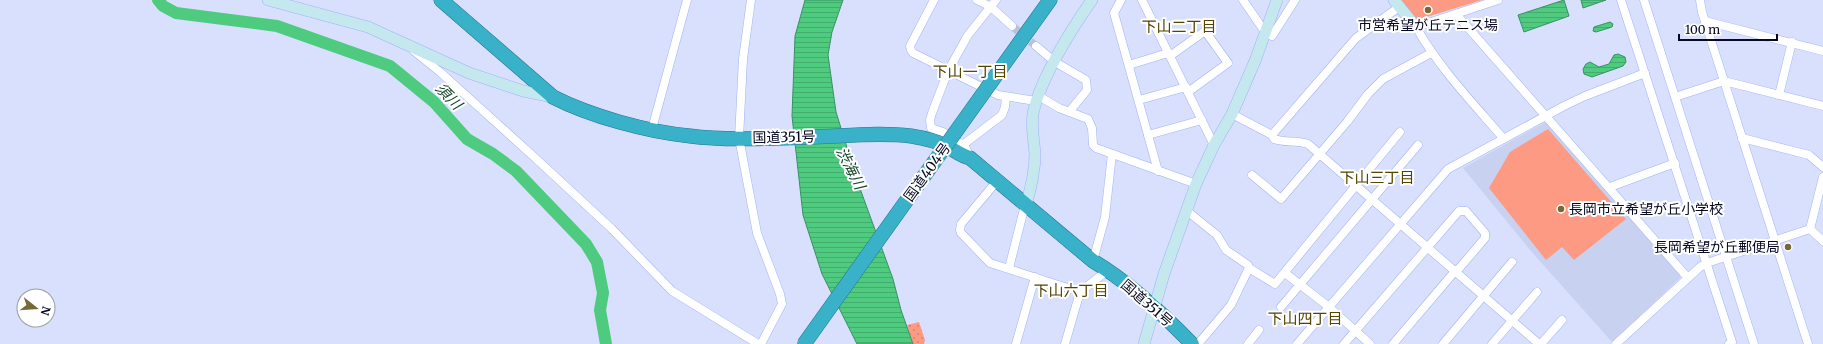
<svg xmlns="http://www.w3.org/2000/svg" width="1823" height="344" font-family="Merriweather,'Noto Sans JP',serif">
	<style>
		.built { fill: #c8d1ef }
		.grass { fill: url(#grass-dots) }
		.garden { fill: #fc9a83 }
		.water { fill: url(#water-rules); stroke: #399164 }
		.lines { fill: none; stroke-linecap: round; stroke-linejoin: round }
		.river { stroke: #4fcb80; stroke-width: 12 }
		.street-tunnel { stroke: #b8c0dc; stroke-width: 8; stroke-dasharray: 8 4; stroke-linecap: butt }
		.street-casing { stroke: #a1b2f7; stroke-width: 9 }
		.secondary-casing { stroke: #a1b2f7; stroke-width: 12 }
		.highway-casing { stroke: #27768e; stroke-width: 15 }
		.street { stroke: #fff; stroke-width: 8 }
		.secondary { stroke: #c4e8ee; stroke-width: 11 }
		.highway { stroke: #39b1c8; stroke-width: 14 }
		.highway-bridge-casing { stroke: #27768e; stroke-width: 15; stroke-linecap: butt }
		.highway-bridge { stroke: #39b1c8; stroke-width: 14 }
		.poi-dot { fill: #776936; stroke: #fff; stroke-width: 1.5 }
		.labels { text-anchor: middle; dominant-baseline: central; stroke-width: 4; stroke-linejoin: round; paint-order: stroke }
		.poi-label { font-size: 14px; fill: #060921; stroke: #fff }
		.street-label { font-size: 14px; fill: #060921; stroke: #fff }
		.neighbourhood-label { font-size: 15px; fill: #544400; stroke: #fff }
		.water-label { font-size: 15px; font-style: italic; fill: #144628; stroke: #fff }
	</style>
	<defs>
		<pattern id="grass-dots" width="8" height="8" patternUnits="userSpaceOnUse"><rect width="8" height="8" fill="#fc9a83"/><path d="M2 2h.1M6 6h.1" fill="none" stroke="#d68371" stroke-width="1.8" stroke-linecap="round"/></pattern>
		<pattern id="water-rules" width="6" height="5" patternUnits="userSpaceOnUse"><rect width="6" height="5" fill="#4fcb80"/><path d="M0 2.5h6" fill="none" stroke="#43ad6e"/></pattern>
	</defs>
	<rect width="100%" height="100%" fill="#d8e0fd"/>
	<!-- built -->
	<path class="built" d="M 1549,120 L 1680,273 L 1680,278 L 1612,342 L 1530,250 L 1463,168 Z"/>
	<!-- grass -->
	<path class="grass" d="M 919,322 L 925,340 L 924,344 L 913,344 L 907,325 Z"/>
	<!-- garden -->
	<g class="garden">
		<path d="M 1399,0 L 1482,0 L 1417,20 Z"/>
		<path d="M 1548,129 L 1626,219 L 1574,260 L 1562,247 L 1546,260 L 1489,188 L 1510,152 Z"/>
	</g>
	<!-- water -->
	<g class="water">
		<path d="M 805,0 L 843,0 L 832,32 L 828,55 L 836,112 L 858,183 L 893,279 L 901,310 L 913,344 L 857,344 L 822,274 L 803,215 L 792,116 L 795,36 Z"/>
		<path d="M 1564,0 L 1569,16 L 1524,32 L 1518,15 Z"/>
		<path d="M 1581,0 L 1606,0 L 1583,8 Z"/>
		<path d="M 1610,22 L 1613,24 L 1612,27 L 1596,32 L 1593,31 L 1594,27 Z"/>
		<path d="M 1618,54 L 1625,57 L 1626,62 L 1623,66 L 1592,77 L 1584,74 L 1583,69 L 1586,64 L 1590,62 L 1599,67 L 1609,64 L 1614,55 Z"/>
	</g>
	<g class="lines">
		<!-- river -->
		<path class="river" d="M 158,0 L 163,6 L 176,13 L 277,26 L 390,66 L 434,102 L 467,139 L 493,154 L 516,171 L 586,244 L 597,262 L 603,293 L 600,310 L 606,344"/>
		<!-- street-tunnel -->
		<path class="street-tunnel" d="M 1012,26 L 1036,46"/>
		<defs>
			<g id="street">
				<path d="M 751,0 L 743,59 L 739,138 L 757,233 L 780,294 L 782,304 L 761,344"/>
				<path d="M 934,0 L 910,46 L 911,50 L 913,53 L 998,95 L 1036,101"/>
				<path d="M 977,0 L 991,7 L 1012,26"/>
				<path d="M 1121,0 L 1114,13 L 1158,171"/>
				<path d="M 1142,0 L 1214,145"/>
				<path d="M 1243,0 L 1265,32 L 1272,36 L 1295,0"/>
				<path d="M 1498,0 L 1416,27 C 1440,69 1472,102 1503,138"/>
				<path d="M 1621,0 L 1732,342 L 1729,344"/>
				<path d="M 1644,0 L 1754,344"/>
				<path d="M 1700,0 L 1702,12 L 1808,344"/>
				<path d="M 1456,14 L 1688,278"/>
				<path d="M 1705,21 L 1823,51"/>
				<path d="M 1036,46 L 1055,62 L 1086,80 L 1087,90 L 1069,112"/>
				<path d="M 414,51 L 440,72 L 532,155 L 612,229 L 672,291 L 758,344"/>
				<path d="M 1170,56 L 1205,31 L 1228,63 L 1188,92"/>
				<path d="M 1129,65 L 1168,53"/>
				<path d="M 1037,95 L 1059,108 L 1088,119 L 1092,128 L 1093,145 L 1096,148 L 1196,184"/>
				<path d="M 1779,95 L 1792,42"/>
				<path d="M 1675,97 L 1724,81 L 1823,106"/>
				<path d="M 1139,100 L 1186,87"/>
				<path d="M 1232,114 L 1272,135 L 1274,139 C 1285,143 1297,140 1308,144 L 1539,344"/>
				<path d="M 652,129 L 687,0"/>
				<path d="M 1148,135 L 1202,120"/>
				<path d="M 1272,135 L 1356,38 L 1399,7"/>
				<path d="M 1742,138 L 1809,155 L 1823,167"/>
				<path d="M 964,144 L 1002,115 L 1005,107 L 1006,97"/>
				<path d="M 970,158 L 964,144 L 959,143 L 943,132 L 931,128 L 930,120 L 932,113 L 948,71 L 968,35 L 996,0"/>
				<path d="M 1252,175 L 1281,199 L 1347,122 L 1368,94 L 1383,79 L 1431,53"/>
				<path d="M 997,181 L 961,224 L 960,230 L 961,233 L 990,263 L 1080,292"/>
				<path d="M 1610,187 L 1675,163"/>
				<path d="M 1187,211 L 1217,235 L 1226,250 L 1248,265 L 1249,268 L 1275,284 L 1400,132"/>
				<path d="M 1810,229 L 1823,177"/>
				<path d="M 1093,261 L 1105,217 L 1112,154"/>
				<path d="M 1009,268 L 1023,213 L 1026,205"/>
				<path d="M 1285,273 L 1329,307 L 1370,344"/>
				<path d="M 1281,307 L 1418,145"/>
				<path d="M 1016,344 L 1035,277"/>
				<path d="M 1065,344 L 1080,292 L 1108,270"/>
				<path d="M 1198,344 L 1231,305 L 1249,268"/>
				<path d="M 1248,344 L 1259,330"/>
				<path d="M 1297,344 L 1448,169 L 1564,106 L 1585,96 L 1645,73"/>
				<path d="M 1344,344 L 1459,211 L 1466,211 L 1485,233 L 1485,238 L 1457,271"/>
				<path d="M 1393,344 L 1456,270"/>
				<path d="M 1443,344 L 1512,262"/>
				<path d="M 1492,344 L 1537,292"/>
				<path d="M 1541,344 L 1562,320"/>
				<path d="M 1616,344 L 1700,267 L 1707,263 L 1810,229 L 1823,241"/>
			</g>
			<g id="secondary">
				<path d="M 268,0 L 368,27 L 469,73 L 523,91 L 553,97"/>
				<path d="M 1394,0 L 1416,27"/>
				<path d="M 1026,205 C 1031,188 1035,172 1035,154 C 1034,141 1031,127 1033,114 C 1039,81 1072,28 1092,0"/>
				<path d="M 1144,344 L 1164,274 L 1196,184 L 1214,145 L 1232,114 L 1255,61 L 1277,0"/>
			</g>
			<g id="highway">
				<path d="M 441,0 L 553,97 C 590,116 648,132 690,136 C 728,141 775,138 814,137 C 846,136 879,132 911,136 C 924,138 937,141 948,147 C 956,151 961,156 970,158 L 1093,261 C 1130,283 1162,313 1192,344"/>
				<path d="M 997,74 L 1050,0"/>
			</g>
		</defs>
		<!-- street casing -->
		<use href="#street" class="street-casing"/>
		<!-- secondary casing -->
		<use href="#secondary" class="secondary-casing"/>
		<!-- highway casing -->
		<use href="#highway" class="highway-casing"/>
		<!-- street -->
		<use href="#street" class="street"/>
		<!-- secondary -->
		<use href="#secondary" class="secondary"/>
		<!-- highway -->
		<use href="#highway" class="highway"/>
		<defs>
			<path id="highway-bridge" d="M 804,344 L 997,74"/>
		</defs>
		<!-- highway-bridge casing -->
		<use href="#highway-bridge" class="highway-bridge-casing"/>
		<!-- highway-bridge -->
		<use href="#highway-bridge" class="highway-bridge"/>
	</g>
	<!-- markers -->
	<g class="poi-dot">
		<circle cx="1428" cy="10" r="4"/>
		<circle cx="1561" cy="209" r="4"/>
		<circle cx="1788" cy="247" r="4"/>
	</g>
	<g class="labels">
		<!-- poi labels -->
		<g class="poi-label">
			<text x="1428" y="25">市営希望が丘テニス場</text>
			<text x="1569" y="209" text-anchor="start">長岡市立希望が丘小学校</text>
			<text x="1780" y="247" text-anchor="end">長岡希望が丘郵便局</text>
		</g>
		<!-- street labels -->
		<g class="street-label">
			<text transform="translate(784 137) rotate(-1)">国道351号</text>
			<text transform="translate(927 172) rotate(-54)">国道404号</text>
			<text transform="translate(1147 303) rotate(41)">国道351号</text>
		</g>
		<!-- neighbourhood labels -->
		<g class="neighbourhood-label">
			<text x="1179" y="26">下山二丁目</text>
			<text x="970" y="71">下山一丁目</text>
			<text x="1377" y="177">下山三丁目</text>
			<text x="1071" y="290">下山六丁目</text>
			<text x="1305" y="318">下山四丁目</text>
		</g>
		<!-- water labels -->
		<g class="water-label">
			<text transform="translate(449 96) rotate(45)">須川</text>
			<text transform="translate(851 168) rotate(63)">渋海川</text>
		</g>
	</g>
	<!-- north arrow -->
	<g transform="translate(36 308) rotate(107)"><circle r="19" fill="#ffffff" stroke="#9b9da6"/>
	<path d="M0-3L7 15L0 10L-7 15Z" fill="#776936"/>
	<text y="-6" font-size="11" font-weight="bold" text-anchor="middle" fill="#060921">N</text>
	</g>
	<!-- scale -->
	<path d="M1679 34v6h98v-6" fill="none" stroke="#060921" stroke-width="2"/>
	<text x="1685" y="34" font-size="12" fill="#060921" stroke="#ffffff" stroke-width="3" paint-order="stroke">100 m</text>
</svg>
